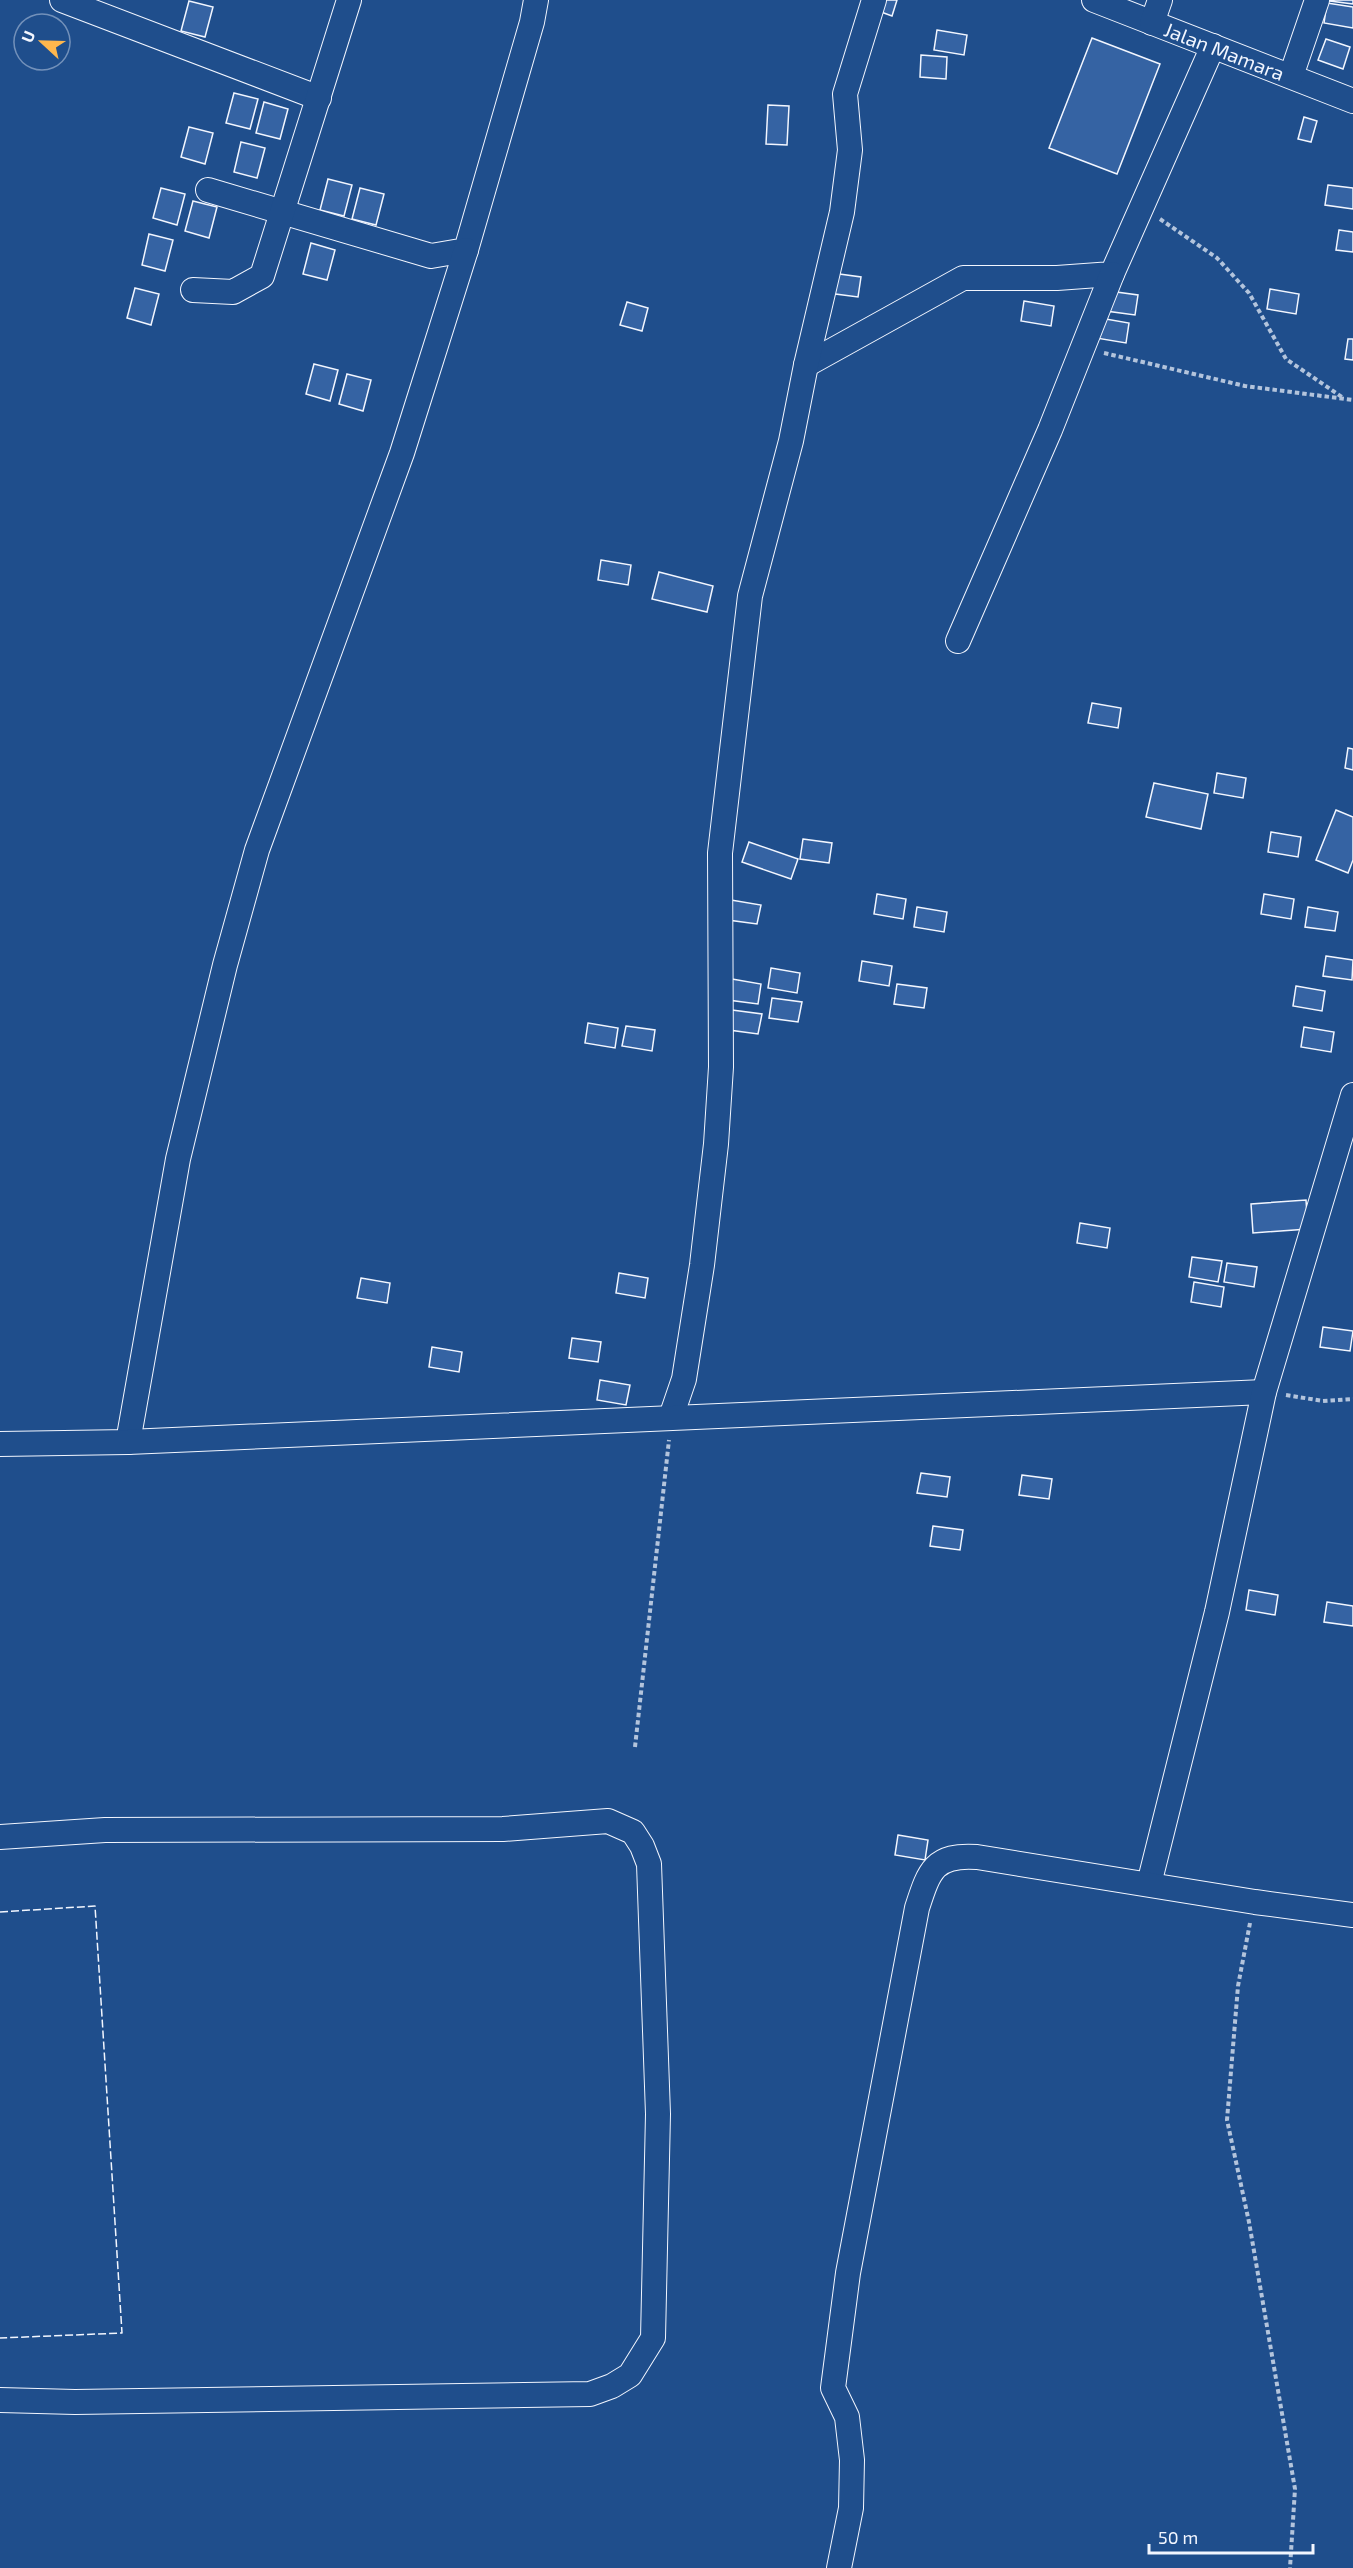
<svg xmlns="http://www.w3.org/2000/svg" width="1353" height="2568" font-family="'Exo 2',sans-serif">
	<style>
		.building { fill: #3563a3; stroke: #f2f6ff; stroke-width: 1.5 }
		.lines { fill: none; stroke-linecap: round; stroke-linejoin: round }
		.minor-casing { stroke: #f2f6ff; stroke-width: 26 }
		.path { stroke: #b3c4dc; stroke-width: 4; stroke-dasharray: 4.5 3; stroke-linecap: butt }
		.minor { stroke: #1f4e8c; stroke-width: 24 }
		.fence { stroke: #f2f6ff; stroke-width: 1.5; stroke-dasharray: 8 3; stroke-linecap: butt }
		.labels { text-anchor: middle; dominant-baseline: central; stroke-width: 4.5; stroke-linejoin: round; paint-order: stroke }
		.street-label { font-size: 20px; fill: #f2f6ff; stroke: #1f4e8c }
	</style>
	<rect width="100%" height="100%" fill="#1f4e8c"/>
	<!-- building -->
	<g class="building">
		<path d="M 876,0 L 897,0 L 892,16 L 873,9 Z"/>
		<path d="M 1353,0 L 1353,4 L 1330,1 L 1330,0 Z"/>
		<path d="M 189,1 L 213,7 L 205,37 L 181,31 Z"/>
		<path d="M 1327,3 L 1353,7 L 1353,28 L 1324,23 Z"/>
		<path d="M 937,30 L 967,35 L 964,55 L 934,50 Z"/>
		<path d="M 1092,38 L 1160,64 L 1117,174 L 1049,148 Z"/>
		<path d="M 1326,39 L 1350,47 L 1343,69 L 1318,60 Z"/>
		<path d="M 921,55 L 947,57 L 946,79 L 920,77 Z"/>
		<path d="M 234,93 L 258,99 L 250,129 L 226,123 Z"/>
		<path d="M 264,102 L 288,109 L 280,139 L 256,133 Z"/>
		<path d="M 768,105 L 789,106 L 787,145 L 766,144 Z"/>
		<path d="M 1304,117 L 1317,121 L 1311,142 L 1298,139 Z"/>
		<path d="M 189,127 L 213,133 L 205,164 L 181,157 Z"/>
		<path d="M 241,142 L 265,148 L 257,178 L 234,172 Z"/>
		<path d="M 328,179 L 352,185 L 344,216 L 320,210 Z"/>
		<path d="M 1328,185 L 1353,188 L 1353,209 L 1325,205 Z"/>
		<path d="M 161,188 L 185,194 L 177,225 L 153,218 Z"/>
		<path d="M 360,188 L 384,194 L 376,225 L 352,219 Z"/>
		<path d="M 193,201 L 217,207 L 209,238 L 185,231 Z"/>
		<path d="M 1339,230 L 1353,232 L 1353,252 L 1336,250 Z"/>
		<path d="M 149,234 L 173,240 L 165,271 L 142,265 Z"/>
		<path d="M 311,243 L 335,250 L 327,280 L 303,274 Z"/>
		<path d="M 832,273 L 861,277 L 858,297 L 828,293 Z"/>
		<path d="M 135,288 L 159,294 L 151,325 L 127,318 Z"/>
		<path d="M 1270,289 L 1299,294 L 1296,314 L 1267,309 Z"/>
		<path d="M 1109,291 L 1138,295 L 1135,315 L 1106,311 Z"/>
		<path d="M 1024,301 L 1054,306 L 1051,326 L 1021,321 Z"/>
		<path d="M 627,302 L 648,308 L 642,331 L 620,325 Z"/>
		<path d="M 1100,318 L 1129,323 L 1126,343 L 1096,338 Z"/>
		<path d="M 1348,339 L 1353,339 L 1353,360 L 1345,359 Z"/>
		<path d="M 314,364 L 338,370 L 330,401 L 306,394 Z"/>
		<path d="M 347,374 L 371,380 L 363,411 L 339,404 Z"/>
		<path d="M 601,560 L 631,565 L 628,585 L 598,580 Z"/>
		<path d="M 659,572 L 713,586 L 707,612 L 652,599 Z"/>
		<path d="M 1092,703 L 1121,708 L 1118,728 L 1088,723 Z"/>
		<path d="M 1348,748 L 1353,749 L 1353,770 L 1345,768 Z"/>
		<path d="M 1217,773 L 1246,778 L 1243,798 L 1214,793 Z"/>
		<path d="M 1154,783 L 1208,794 L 1201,829 L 1146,817 Z"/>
		<path d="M 1336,810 L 1353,817 L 1353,860 L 1348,873 L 1316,860 Z"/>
		<path d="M 1271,832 L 1301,837 L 1298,857 L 1268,852 Z"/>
		<path d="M 803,839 L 832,843 L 829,863 L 800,859 Z"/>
		<path d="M 749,842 L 798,859 L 791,879 L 742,862 Z"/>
		<path d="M 877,894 L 906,899 L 903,919 L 874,914 Z"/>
		<path d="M 1264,894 L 1294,899 L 1291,919 L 1261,914 Z"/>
		<path d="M 731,900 L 761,905 L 757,924 L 728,920 Z"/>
		<path d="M 917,907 L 947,912 L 944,932 L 914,927 Z"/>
		<path d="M 1308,907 L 1338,912 L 1335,931 L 1305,927 Z"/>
		<path d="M 1326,956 L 1353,960 L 1352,980 L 1323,976 Z"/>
		<path d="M 862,961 L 892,966 L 889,986 L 859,981 Z"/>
		<path d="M 771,968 L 800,973 L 797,993 L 768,988 Z"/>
		<path d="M 732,979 L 761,984 L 758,1004 L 728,1000 Z"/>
		<path d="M 897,984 L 927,988 L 924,1008 L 894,1004 Z"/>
		<path d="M 1296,986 L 1325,991 L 1322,1011 L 1293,1006 Z"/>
		<path d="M 772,998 L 802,1002 L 798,1022 L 769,1018 Z"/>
		<path d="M 732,1010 L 762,1014 L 758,1034 L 729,1030 Z"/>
		<path d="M 588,1023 L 618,1028 L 615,1048 L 585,1043 Z"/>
		<path d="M 626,1026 L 655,1030 L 652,1051 L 622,1046 Z"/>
		<path d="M 1304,1027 L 1334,1032 L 1331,1052 L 1301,1047 Z"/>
		<path d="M 1306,1200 L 1308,1229 L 1253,1233 L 1251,1204 Z"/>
		<path d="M 1080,1223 L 1110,1228 L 1107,1248 L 1077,1243 Z"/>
		<path d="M 1192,1257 L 1222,1261 L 1218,1282 L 1189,1277 Z"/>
		<path d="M 1227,1263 L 1257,1267 L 1254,1287 L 1224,1282 Z"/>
		<path d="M 619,1273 L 648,1278 L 645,1298 L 616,1293 Z"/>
		<path d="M 361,1278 L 390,1283 L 387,1303 L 357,1298 Z"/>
		<path d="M 1194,1282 L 1224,1287 L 1221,1307 L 1191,1302 Z"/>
		<path d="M 1323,1327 L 1353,1331 L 1350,1351 L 1320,1347 Z"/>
		<path d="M 572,1338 L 601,1342 L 598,1362 L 569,1358 Z"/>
		<path d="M 432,1347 L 462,1352 L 459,1372 L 429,1367 Z"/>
		<path d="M 600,1380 L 630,1385 L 626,1405 L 597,1400 Z"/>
		<path d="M 921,1473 L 950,1477 L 947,1497 L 917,1493 Z"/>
		<path d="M 1022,1475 L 1052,1479 L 1049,1499 L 1019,1495 Z"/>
		<path d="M 933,1526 L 963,1530 L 960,1550 L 930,1546 Z"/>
		<path d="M 1249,1590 L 1278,1595 L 1275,1615 L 1246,1610 Z"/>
		<path d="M 1327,1602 L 1353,1606 L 1353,1626 L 1324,1622 Z"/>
		<path d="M 898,1835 L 928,1840 L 925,1860 L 895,1855 Z"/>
	</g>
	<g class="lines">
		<defs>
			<g id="minor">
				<path d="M 62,0 L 319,98"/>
				<path id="s1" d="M 1094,0 L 1353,101"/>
				<path d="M 1152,23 L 1160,0"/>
				<path d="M 1291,76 L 1317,0"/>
				<path d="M 208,190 L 431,256 L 466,250 L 532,22 L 536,0"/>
				<path d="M 193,290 L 233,292 L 262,276 L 349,0"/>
				<path d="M 806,365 L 963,278 L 1057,278 L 1112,274 L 1213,46"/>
				<path d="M 958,641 L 1050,430 L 1112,274"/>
				<path d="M 671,1417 L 684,1379 L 702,1265 L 716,1144 L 721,1067 L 720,853 L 750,596 L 791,441 L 806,365 L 842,212 L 850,150 L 845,94 L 874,0"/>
				<path d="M 128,1442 L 178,1159 L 225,965 L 257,850 L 402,453 L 466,250"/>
				<path d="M 0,1444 L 128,1442 L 1264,1392"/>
				<path d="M 0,1837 L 105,1830 L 503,1829 L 608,1821 L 633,1832 L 642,1846 L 649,1864 L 658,2114 L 653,2338 L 630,2375 L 612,2386 L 590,2394 L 75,2402 L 0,2400"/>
				<path d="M 1149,1884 L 1217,1612 L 1264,1392 L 1353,1095"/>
				<path d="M 839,2568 L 851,2508 L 852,2460 L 847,2417 L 833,2388 L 848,2273 L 917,1908 C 929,1871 934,1854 977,1857 L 1255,1902 L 1353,1915"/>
			</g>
		</defs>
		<!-- minor casing -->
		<use href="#minor" class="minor-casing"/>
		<!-- path -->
		<g class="path">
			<path d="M 1160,219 L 1217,258 L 1249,293 L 1286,359 L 1342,397"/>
			<path d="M 1104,353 L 1245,386 L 1353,400"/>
			<path d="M 1286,1395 L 1323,1401 L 1353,1399"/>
			<path d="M 635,1747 L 669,1440"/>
			<path d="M 1250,1923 L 1238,1986 L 1227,2120 L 1249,2222 L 1295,2489 L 1290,2568"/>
		</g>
		<!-- minor -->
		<use href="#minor" class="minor"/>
		<!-- fence -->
		<path class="fence" d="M 0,1912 L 95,1906 L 122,2333 L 0,2338"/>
	</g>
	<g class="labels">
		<!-- street labels -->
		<g class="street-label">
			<text stroke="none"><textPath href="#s1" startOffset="140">Jalan Mamara</textPath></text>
		</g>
	</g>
	<!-- north arrow -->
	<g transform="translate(42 42) rotate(292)"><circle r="28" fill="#1f4e8c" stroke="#7391ba" stroke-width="1.5"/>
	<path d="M0-4.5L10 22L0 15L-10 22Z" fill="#ffb74d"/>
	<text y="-9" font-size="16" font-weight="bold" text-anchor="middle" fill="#f2f6ff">U</text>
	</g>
	<!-- scale -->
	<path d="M1149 2544v9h164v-9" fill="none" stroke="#f2f6ff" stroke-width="3"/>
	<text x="1158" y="2544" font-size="18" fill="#f2f6ff" stroke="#1f4e8c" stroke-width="4.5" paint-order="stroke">50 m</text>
</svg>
